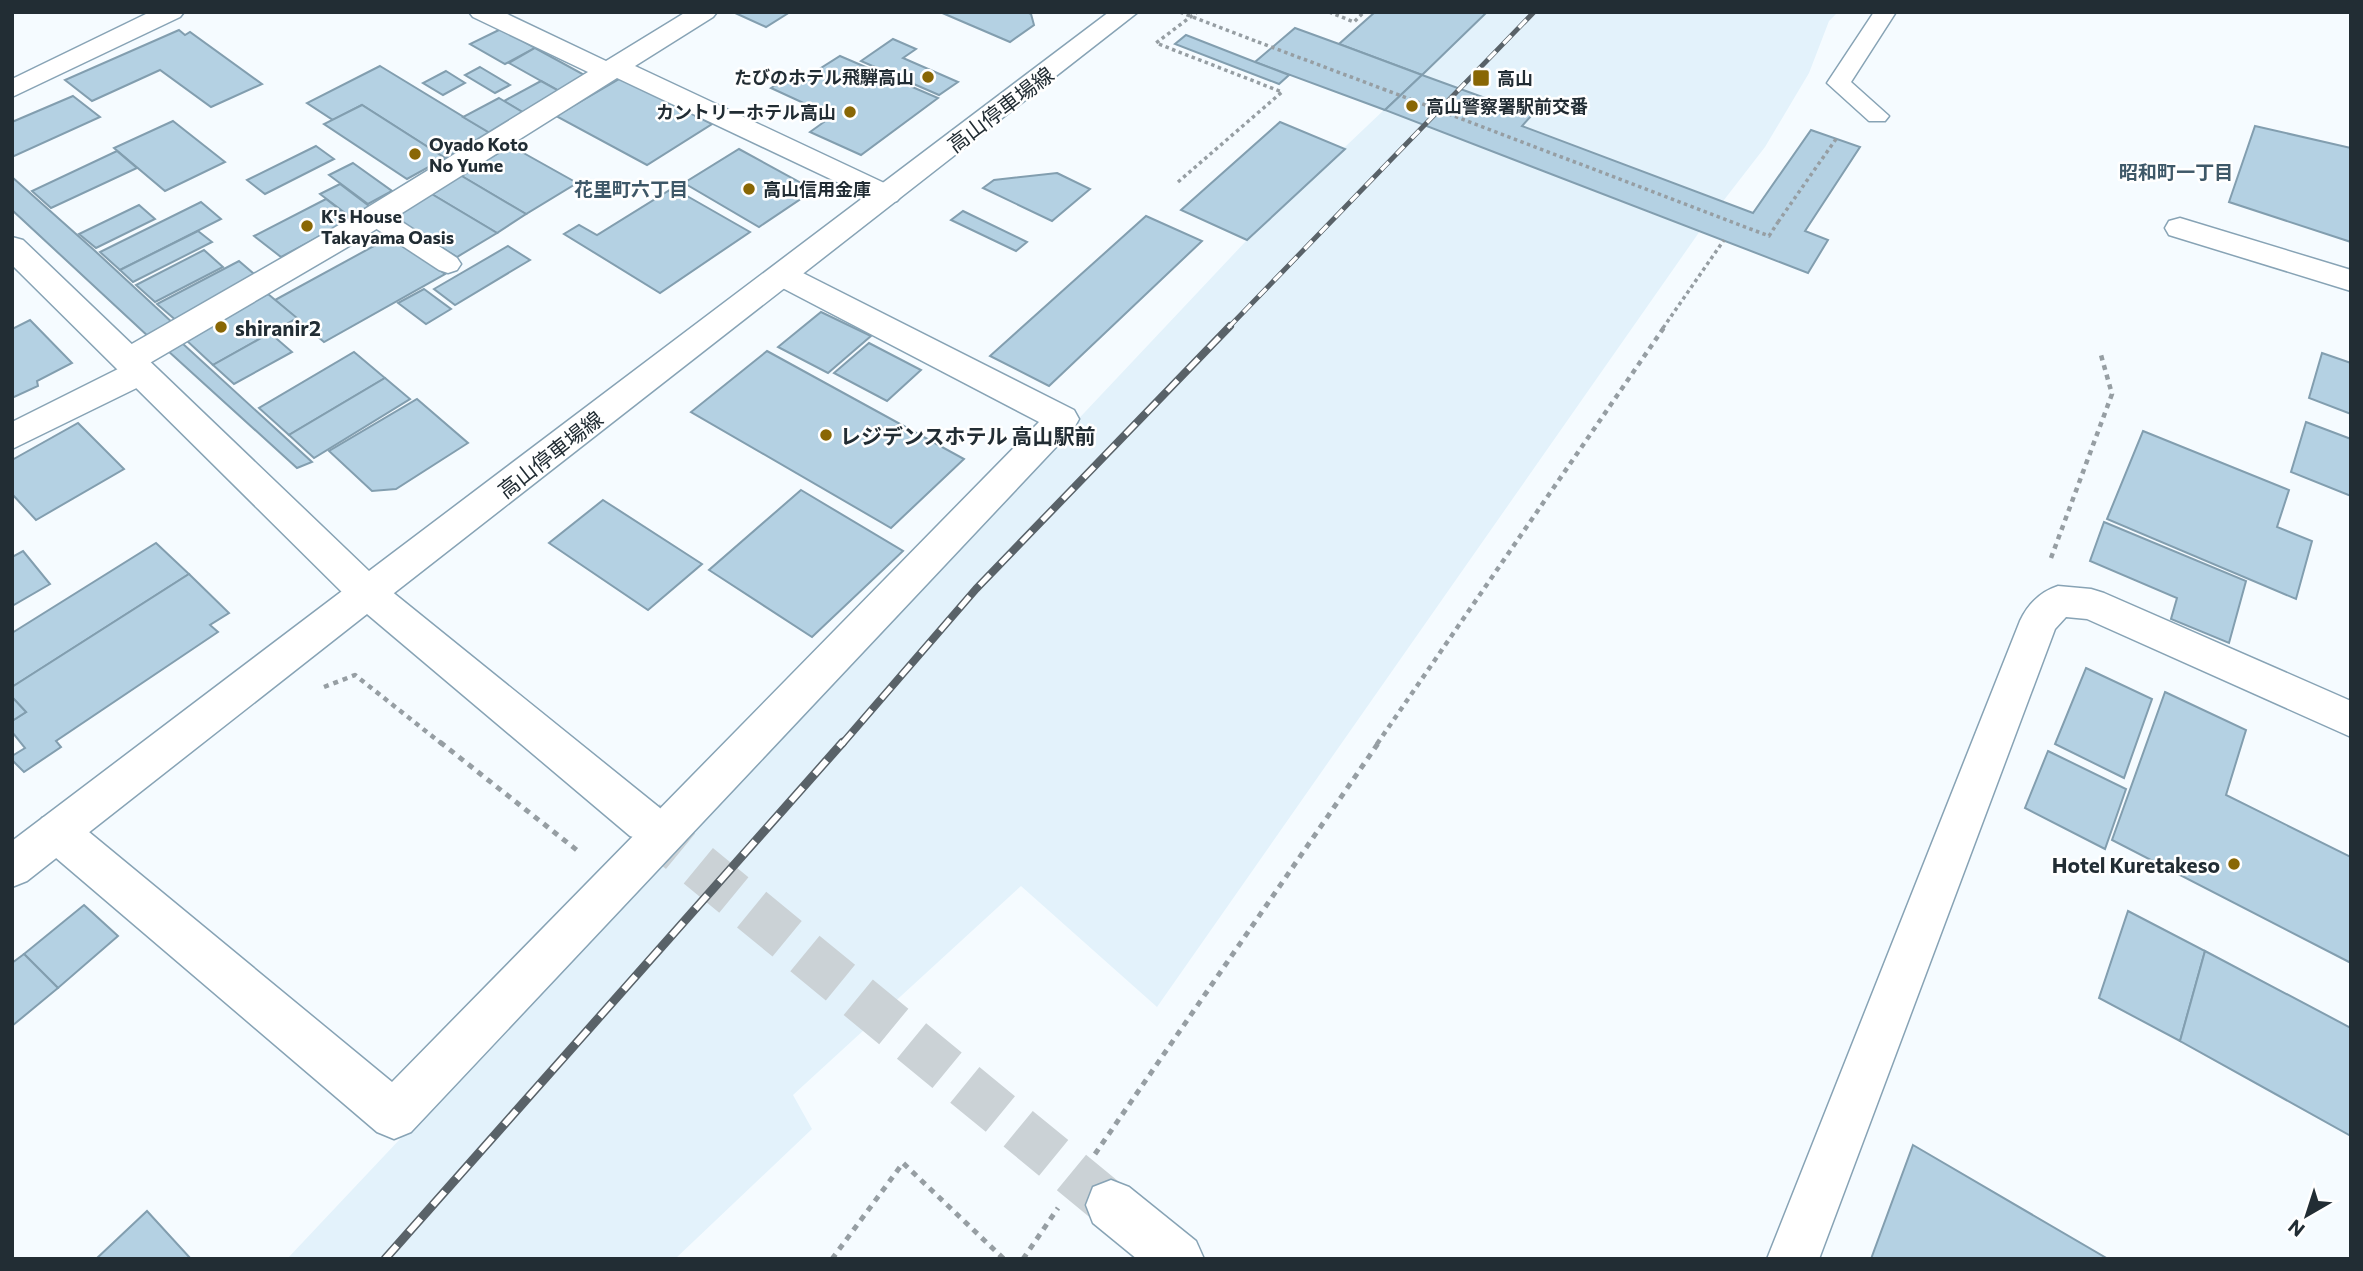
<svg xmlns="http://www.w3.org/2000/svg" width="2363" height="1271" font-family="Commissioner,'Noto Sans JP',sans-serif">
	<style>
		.built { fill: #e3f2fb }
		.building { fill: #b4d1e3; stroke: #829eaf; stroke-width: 2 }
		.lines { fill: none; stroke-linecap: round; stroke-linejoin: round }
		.tertiary-tunnel { stroke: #cbd2d6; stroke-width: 46; stroke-dasharray: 46 23; stroke-linecap: butt }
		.service-casing { stroke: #87a3b5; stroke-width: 3 }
		.minor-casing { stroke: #87a3b5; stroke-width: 3 }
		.tertiary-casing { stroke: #87a3b5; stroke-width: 3 }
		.primary-casing { stroke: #87a3b5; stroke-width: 3 }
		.path-far2 { stroke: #969ea3; stroke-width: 3.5; stroke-dasharray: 3.5 3.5; stroke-linecap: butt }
		.path-far1 { stroke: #969ea3; stroke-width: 4.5; stroke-dasharray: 5 5; stroke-linecap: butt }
		.path { stroke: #969ea3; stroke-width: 5; stroke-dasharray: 6 6; stroke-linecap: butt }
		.service { fill: #fff; fill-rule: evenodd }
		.minor { fill: #fff; fill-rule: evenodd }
		.tertiary { fill: #fff; fill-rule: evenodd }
		.primary { fill: #fff; fill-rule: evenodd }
		.rail-far2-casing { stroke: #596268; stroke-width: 5 }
		.rail-far1-casing { stroke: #596268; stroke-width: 8 }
		.rail-casing { stroke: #596268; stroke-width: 9 }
		.rail-far2 { stroke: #fff; stroke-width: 3.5; stroke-dasharray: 11; stroke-linecap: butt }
		.rail-far1 { stroke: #fff; stroke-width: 5; stroke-dasharray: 15; stroke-linecap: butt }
		.rail { stroke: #fff; stroke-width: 6; stroke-dasharray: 18; stroke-linecap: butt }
		.path-bridge { stroke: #969ea3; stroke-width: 3.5; stroke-dasharray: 3.5 3.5; stroke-linecap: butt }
		.poi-dot { fill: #896705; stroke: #fff; stroke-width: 2.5 }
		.labels { text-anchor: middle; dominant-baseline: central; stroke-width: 5; stroke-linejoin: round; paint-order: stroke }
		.far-poi-label { font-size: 18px; font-weight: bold; fill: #222d34; stroke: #fff; text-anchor: start }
		.far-neighbourhood-label { font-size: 19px; font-weight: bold; fill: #3e5868; stroke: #fff }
		.street-label { font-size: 21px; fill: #222d34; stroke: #fff }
		.poi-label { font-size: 21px; font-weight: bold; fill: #222d34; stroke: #fff; text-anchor: start }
	</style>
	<rect width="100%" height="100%" fill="#f5fbff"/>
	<!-- built -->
	<path class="built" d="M 1487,12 L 1838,12 L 1829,21 L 1809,73 L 1765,147 L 1700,231 L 1157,1007 L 1021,886 L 793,1095 L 812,1129 L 675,1259 L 287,1259 L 1247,240 Z"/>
	<!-- building -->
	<g class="building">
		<path d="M 733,12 L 790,12 L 766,27 Z"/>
		<path d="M 940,12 L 1027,12 L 1031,14 L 1034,25 L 1010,42 Z"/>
		<path d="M 1375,12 L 1487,12 L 1422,75 L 1339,44 Z"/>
		<path d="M 1295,28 L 1339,44 L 1422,75 L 1385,110 L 1255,62 Z"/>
		<path d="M 501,29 L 535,48 L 505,64 L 470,44 Z"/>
		<path d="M 179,30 L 185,35 L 190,32 L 262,84 L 211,107 L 160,70 L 92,101 L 65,80 Z"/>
		<path d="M 1186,35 L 1255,62 L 1289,75 L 1279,84 L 1175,44 Z"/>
		<path d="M 893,39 L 916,49 L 903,58 L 958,82 L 939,95 L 861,61 Z"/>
		<path d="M 535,48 L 588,77 L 561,92 L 509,63 Z"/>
		<path d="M 840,56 L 938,98 L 861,155 L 810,132 L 824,122 L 814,117 L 821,111 L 771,88 L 790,76 L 805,78 Z"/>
		<path d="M 380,66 L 490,133 L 445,158 L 362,105 L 333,120 L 307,103 Z"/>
		<path d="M 480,67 L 510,85 L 495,93 L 465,75 Z"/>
		<path d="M 446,71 L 465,83 L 443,95 L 423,83 Z"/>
		<path d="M 1422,75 L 1532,115 L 1522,126 L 1753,213 L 1811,130 L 1860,147 L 1805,231 L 1828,240 L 1808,273 L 1385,110 Z"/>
		<path d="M 621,78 L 712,124 L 647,165 L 556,116 Z"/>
		<path d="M 541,81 L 561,92 L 524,113 L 504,101 Z"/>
		<path d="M 73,96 L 100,117 L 12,157 L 12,122 Z"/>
		<path d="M 499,98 L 524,113 L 490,133 L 463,117 Z"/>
		<path d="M 362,105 L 445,158 L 407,179 L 324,124 Z"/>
		<path d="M 173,121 L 225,162 L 165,191 L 114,148 Z"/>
		<path d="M 1280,122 L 1345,149 L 1247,240 L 1181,210 Z"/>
		<path d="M 2255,126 L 2351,148 L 2351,242 L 2229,202 Z"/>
		<path d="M 316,146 L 334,159 L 265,194 L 247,180 Z"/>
		<path d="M 511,146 L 577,183 L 526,214 L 460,175 Z"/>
		<path d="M 739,149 L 814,190 L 759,227 L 684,183 Z"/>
		<path d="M 117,151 L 137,168 L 51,208 L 32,191 Z"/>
		<path d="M 353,163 L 392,191 L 368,204 L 329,175 Z"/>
		<path d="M 1057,173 L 1090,189 L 1052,221 L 983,188 L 994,180 Z"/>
		<path d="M 460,175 L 526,214 L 497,233 L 430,193 Z"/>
		<path d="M 12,177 L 94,250 L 175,325 L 150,338 L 12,210 Z"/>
		<path d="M 340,184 L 373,209 L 353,219 L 320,194 Z"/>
		<path d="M 673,188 L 750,232 L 660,293 L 564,234 L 579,225 L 597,235 Z"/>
		<path d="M 430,193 L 497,233 L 457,257 L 390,216 Z"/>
		<path d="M 326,199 L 352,219 L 281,257 L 254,236 Z"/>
		<path d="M 201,202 L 221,219 L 120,270 L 100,252 Z"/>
		<path d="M 139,205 L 155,219 L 96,248 L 79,234 Z"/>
		<path d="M 963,211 L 1027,242 L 1016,251 L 951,220 Z"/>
		<path d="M 1146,216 L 1202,241 L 1049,386 L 990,356 Z"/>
		<path d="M 198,231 L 212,242 L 133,282 L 120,270 Z"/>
		<path d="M 394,235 L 445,274 L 324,342 L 275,300 Z"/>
		<path d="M 508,246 L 530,260 L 455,305 L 434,289 Z"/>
		<path d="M 204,250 L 223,267 L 155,302 L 136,285 Z"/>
		<path d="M 239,261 L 260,279 L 178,322 L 157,304 Z"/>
		<path d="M 424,289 L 451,309 L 426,324 L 398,303 Z"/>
		<path d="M 268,294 L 297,318 L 213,365 L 185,339 Z"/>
		<path d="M 821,312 L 871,336 L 828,373 L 778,347 Z"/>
		<path d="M 30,320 L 72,363 L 37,381 L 38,386 L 12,398 L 12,329 Z"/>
		<path d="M 270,333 L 292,352 L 234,384 L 213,365 Z"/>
		<path d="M 182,343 L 312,462 L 297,468 L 167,350 Z"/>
		<path d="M 869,343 L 921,370 L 887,401 L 834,373 Z"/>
		<path d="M 767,351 L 964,459 L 891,528 L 691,412 Z"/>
		<path d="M 354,352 L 385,378 L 289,435 L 259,408 Z"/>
		<path d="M 2322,353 L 2351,363 L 2351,414 L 2309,398 Z"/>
		<path d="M 385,378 L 410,399 L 314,458 L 289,435 Z"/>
		<path d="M 417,399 L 468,443 L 396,489 L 372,491 L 329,451 Z"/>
		<path d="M 2306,422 L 2351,439 L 2351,496 L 2291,472 Z"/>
		<path d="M 78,423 L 124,469 L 36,520 L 12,494 L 12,460 Z"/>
		<path d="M 2143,431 L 2289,490 L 2277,527 L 2312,541 L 2296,599 L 2107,519 Z"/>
		<path d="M 801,490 L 903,551 L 812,637 L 709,570 Z"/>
		<path d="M 603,500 L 702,564 L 648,610 L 549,543 Z"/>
		<path d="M 2104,522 L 2246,581 L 2229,643 L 2171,619 L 2177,598 L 2090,561 Z"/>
		<path d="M 156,543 L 189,574 L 12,687 L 12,633 Z"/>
		<path d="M 23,551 L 50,584 L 12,606 L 12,557 Z"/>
		<path d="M 189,574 L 229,613 L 210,625 L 218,632 L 56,741 L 61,747 L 24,772 L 12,760 L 12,756 L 25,748 L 12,732 L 12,721 L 26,712 L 12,697 L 12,687 Z"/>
		<path d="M 2086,668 L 2152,699 L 2124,778 L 2055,744 Z"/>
		<path d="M 2165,692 L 2246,730 L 2226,795 L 2351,857 L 2351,963 L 2112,840 Z"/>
		<path d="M 12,697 L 26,712 L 12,721 Z"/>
		<path d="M 2048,751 L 2126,789 L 2105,849 L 2025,808 Z"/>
		<path d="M 84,905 L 118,936 L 58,988 L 24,954 Z"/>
		<path d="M 2128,911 L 2205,951 L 2180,1041 L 2099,998 Z"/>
		<path d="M 2205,951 L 2351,1028 L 2351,1136 L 2180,1041 Z"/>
		<path d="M 24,954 L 58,988 L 12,1026 L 12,963 Z"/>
		<path d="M 1913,1145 L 2108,1259 L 1871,1259 Z"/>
		<path d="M 147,1211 L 191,1259 L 96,1259 Z"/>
	</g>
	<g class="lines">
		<!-- tertiary-tunnel -->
		<path class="tertiary-tunnel" d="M 645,822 L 1111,1205"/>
		<defs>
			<g id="service">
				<path d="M 1874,12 L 1896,12 L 1851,82 L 1889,116 L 1885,121 L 1869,121 L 1827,83 Z"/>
				<path d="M 375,208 L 384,210 L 457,258 L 461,264 L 457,270 L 448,273 L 439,270 L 366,222 L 362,216 L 366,210 Z"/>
			</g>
			<g id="minor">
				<path d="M 150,12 L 184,12 L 180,17 L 12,97 L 12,79 Z"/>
				<path d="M 469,12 L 503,12 L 606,61 L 686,12 L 717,12 L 713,17 L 635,66 L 897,189 L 902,195 L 897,201 L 887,204 L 877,201 L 617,78 L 351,245 L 148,364 L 156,373 L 151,381 L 12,449 L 12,422 L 118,369 L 112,361 L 116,353 L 329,231 L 588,72 L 473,17 Z"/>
				<path d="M 782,265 L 793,268 L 1074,410 L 1079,419 L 1074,428 L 411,1132 L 394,1139 L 377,1132 L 42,846 L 36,832 L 42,818 L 57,813 L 72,818 L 392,1082 L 1039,422 L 771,282 L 767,275 L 771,268 Z"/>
			</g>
			<g id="tertiary">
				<path d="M 2180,218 L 2351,270 L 2351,291 L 2169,235 L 2165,228 L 2169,221 Z"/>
				<path d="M 367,578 L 380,582 L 660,808 L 666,822 L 660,836 L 645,841 L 630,836 L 367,614 L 27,881 L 12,887 L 12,841 L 354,582 Z"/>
				<path d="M 2058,586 L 2091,589 L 2104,593 L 2351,701 L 2351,737 L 2087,619 L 2066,617 L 2055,629 L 1819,1259 L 1767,1259 L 2020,621 C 2028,604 2040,592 2058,586 Z"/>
				<path d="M 1111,1180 L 1129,1187 L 1196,1241 L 1204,1259 L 1137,1259 L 1093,1223 L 1086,1205 L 1093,1187 Z"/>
			</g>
			<path id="primary" d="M 1109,12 L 1138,12 L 380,604 L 367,608 L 354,604 L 12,265 L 12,237 L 23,240 L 369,571 Z"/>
		</defs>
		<!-- service casing -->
		<use href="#service" class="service-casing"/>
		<!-- minor casing -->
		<use href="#minor" class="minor-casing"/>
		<!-- tertiary casing -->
		<use href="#tertiary" class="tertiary-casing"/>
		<!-- primary casing -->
		<use href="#primary" class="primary-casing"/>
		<!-- path-far2 -->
		<g class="path-far2">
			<path d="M 1180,12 L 1258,42"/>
			<path d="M 1329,12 L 1354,22 L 1364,12"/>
			<path d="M 1258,42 L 1383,89"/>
			<path d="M 1178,182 L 1282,92 L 1156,43 L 1197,12"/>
			<path d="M 1778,222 L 1836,139"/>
			<path d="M 1663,328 L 1724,240"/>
		</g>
		<!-- path-far1 -->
		<g class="path-far1">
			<path d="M 2051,558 L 2112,394 L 2101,355"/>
			<path d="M 324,687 L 355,675 L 442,744"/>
			<path d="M 1377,744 L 1665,326"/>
		</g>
		<!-- path -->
		<g class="path">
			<path d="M 440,742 L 578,851"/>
			<path d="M 1095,1154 L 1379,742"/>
			<path d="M 832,1259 L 903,1163 L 1004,1259"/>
			<path d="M 1023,1259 L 1058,1208"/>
		</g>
		<!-- service -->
		<use href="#service" class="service"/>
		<!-- minor -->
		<use href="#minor" class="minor"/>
		<!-- tertiary -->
		<use href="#tertiary" class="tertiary"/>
		<!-- primary -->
		<use href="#primary" class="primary"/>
		<defs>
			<path id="rail-far2" d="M 1228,328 L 1534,12"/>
			<path id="rail-far1" d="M 842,744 L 976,589 L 1230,326"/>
			<path id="rail" d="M 385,1259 L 843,742"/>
		</defs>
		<!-- rail-far2 casing -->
		<use href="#rail-far2" class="rail-far2-casing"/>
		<!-- rail-far1 casing -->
		<use href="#rail-far1" class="rail-far1-casing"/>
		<!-- rail casing -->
		<use href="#rail" class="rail-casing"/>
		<!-- rail-far2 -->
		<use href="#rail-far2" class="rail-far2"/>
		<!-- rail-far1 -->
		<use href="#rail-far1" class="rail-far1"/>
		<!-- rail -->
		<use href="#rail" class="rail"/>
		<!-- path-bridge -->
		<path class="path-bridge" d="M 1383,89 L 1769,236 L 1778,222"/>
	</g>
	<!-- markers -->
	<g class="poi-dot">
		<circle cx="928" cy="77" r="7"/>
		<rect x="1472" y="69" width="18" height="18" rx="3.5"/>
		<circle cx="1412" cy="106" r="7"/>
		<circle cx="850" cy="112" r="7"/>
		<circle cx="415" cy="154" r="7"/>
		<circle cx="749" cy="189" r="7"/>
		<circle cx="307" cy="226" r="7"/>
		<circle cx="221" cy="327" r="7"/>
		<circle cx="826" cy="435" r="7"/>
		<circle cx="2234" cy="864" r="7"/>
	</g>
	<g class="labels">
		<!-- far-poi labels -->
		<g class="far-poi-label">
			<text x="914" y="77" text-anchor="end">たびのホテル飛騨高山</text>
			<text x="1497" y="78">高山</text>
			<text x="1426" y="106">高山警察署駅前交番</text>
			<text x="836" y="112" text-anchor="end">カントリーホテル高山</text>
			<text x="429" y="144">Oyado Koto<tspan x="429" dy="21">No Yume</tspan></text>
			<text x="763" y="189">高山信用金庫</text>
			<text x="321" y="216">K's House<tspan x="321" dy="21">Takayama Oasis</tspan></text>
		</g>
		<!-- far-neighbourhood labels -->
		<g class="far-neighbourhood-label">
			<text x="2176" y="171">昭和町一丁目</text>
			<text x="631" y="188">花里町六丁目</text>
		</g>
		<!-- street labels -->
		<g class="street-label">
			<text transform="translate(1000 109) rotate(-37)">高山停車場線</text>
			<text transform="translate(550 454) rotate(-38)">高山停車場線</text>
		</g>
		<!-- poi labels -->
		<g class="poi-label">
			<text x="235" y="327">shiranir2</text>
			<text x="840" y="435">レジデンスホテル 高山駅前</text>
			<text x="2220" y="864" text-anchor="end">Hotel Kuretakeso</text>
		</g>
	</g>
	<!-- border -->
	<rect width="2363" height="1271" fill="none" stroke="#222d34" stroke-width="28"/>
	<!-- north arrow -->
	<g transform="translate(2307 1215) rotate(219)" stroke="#ffffff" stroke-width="5" paint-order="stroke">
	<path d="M0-5L12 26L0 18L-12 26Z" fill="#222d34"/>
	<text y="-10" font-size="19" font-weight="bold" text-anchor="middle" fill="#222d34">N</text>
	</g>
</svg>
